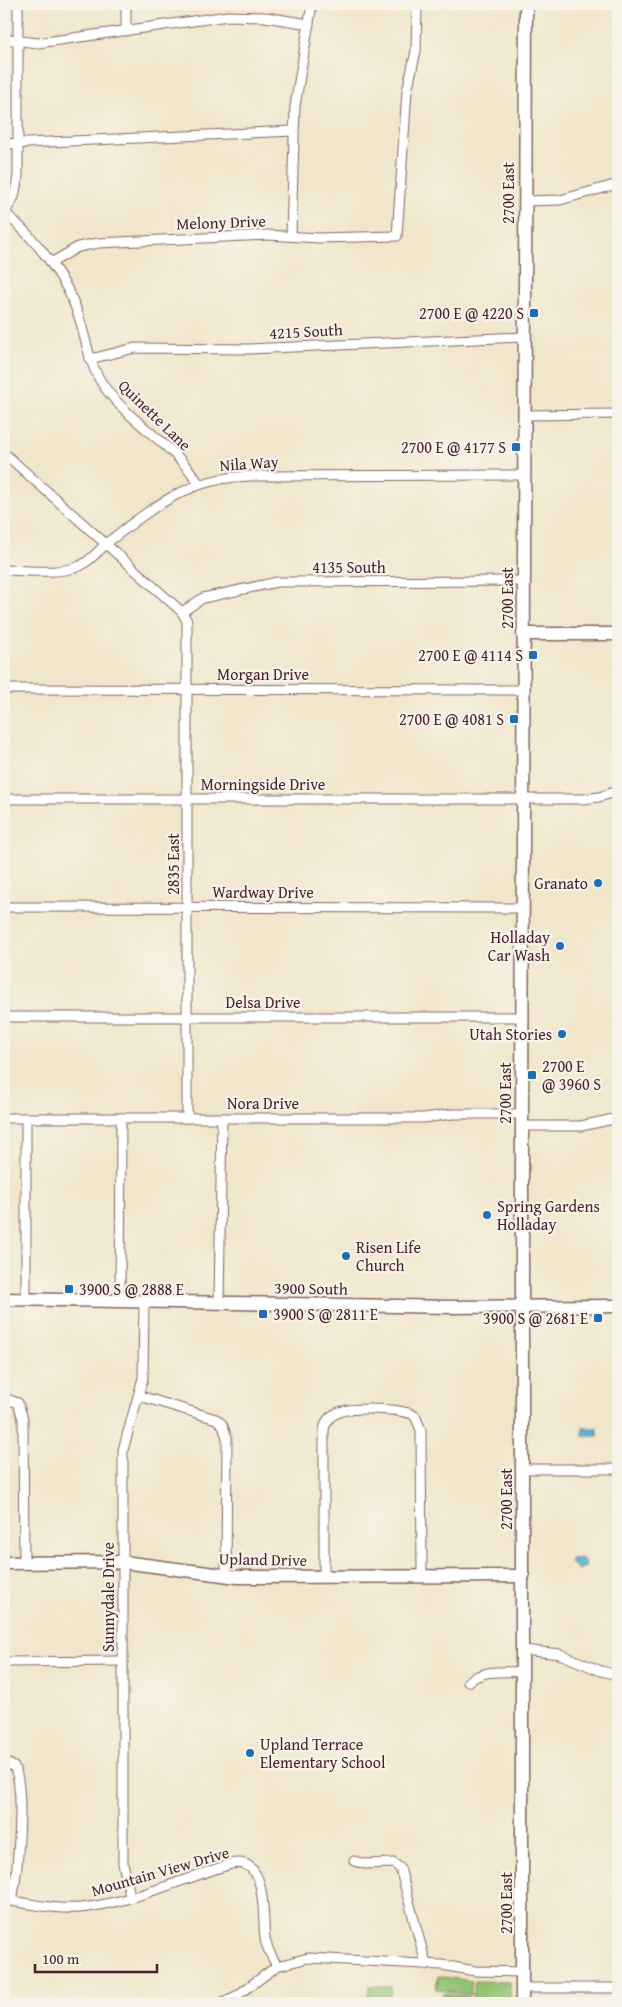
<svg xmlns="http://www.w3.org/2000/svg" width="622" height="2007" font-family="'Gentium Book Plus',serif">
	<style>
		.green { fill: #93c372; stroke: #6e714e }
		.water { fill: #55b5d3; stroke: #506a7f }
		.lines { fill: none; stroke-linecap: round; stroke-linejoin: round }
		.street-casing { stroke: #846563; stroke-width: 11 }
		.secondary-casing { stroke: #846563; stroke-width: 15 }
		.street { stroke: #fff; stroke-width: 9 }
		.secondary { stroke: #fff; stroke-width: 12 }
		.poi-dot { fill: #1f6fb2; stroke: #f7f3e8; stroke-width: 2 }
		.labels { text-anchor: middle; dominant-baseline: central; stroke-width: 4.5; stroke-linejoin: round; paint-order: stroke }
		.street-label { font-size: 16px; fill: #4a1f2b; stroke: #f7f3e8 }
		.poi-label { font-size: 16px; fill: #4a1f2b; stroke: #f7f3e8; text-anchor: end }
	</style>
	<rect width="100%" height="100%" fill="#f7f3e8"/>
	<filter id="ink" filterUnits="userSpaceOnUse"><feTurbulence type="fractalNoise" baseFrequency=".02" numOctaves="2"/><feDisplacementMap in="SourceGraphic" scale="10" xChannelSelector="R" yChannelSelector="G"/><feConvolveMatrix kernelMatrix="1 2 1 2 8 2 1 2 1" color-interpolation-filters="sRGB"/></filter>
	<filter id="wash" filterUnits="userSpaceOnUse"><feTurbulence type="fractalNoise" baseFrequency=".0096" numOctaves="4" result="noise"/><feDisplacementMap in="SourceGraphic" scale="20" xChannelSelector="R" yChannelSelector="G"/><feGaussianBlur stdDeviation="1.12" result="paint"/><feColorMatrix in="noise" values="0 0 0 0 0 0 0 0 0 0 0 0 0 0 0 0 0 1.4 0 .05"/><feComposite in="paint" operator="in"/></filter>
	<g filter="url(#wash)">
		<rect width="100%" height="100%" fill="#f0e6cb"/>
		<!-- green -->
		<g class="green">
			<path d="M 438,1976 L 472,1981 L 470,1995 L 436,1989 Z"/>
			<path d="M 475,1981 L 509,1982 L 511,2003 L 478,2003 L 478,2000 L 472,1998 Z"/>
			<path d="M 370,1986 L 391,1987 L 389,2003 L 366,2003 Z"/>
			<path d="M 443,1993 L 469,1997 L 462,1998 L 461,2001 L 444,1998 L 441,2003 Z"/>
		</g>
		<!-- water -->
		<g class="water">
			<rect x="583" y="1428" width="15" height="8"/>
			<path d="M 582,1558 L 586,1566 L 579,1570 L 570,1563 L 572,1559 Z"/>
		</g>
	</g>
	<g filter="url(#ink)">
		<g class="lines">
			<defs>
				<g id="street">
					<path d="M 126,31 L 126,4"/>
					<path d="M 4,39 L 38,43 L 228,16 L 265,17 L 309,24"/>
					<path d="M 4,144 L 294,131"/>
					<path d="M 525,201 L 560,200 L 618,184"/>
					<path d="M 5,213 C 36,239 67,278 79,317 C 87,342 89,367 106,389 C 132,424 176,446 199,484"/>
					<path d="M 4,214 L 14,197 L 18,176 L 18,4"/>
					<path d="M 291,236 L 295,106 L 312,4"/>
					<path d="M 51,263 L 78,247 L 98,243 L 267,235 L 319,238 L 397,236 L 407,91 L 416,51 L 417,4"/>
					<path d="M 90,359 L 135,348 L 248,349 L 524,337"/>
					<path d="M 524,415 L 618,414"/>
					<path d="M 4,453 L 182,612 L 187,621 L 187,1118"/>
					<path d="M 4,570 C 27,570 58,575 80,566 C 92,560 101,547 112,539 C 157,504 192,477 251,476 L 523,475"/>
					<path d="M 182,612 L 203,598 L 277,582 L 523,581"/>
					<path d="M 4,689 L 523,690"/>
					<path d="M 4,799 L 583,799 L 599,797 L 618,791"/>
					<path d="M 4,907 L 523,908"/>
					<path d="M 4,1017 L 522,1017"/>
					<path d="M 4,1118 L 424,1118 L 452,1114 L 522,1114"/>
					<path d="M 522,1126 L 581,1126 L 618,1118"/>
					<path d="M 26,1300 L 26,1118"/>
					<path d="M 120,1300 L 121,1118"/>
					<path d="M 219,1302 L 222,1118"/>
					<path d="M 140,1396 L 216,1419 L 222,1424 L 227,1437 L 226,1576"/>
					<path d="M 4,1398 L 18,1403 L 23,1419 L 24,1563"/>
					<path d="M 522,1469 L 618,1469"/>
					<path d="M 324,1576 L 324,1431 C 325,1423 329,1416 337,1413 C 349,1407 405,1408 415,1416 L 421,1430 L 422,1576"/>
					<path d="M 523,1650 L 560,1654 L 601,1671 L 618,1675"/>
					<path d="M 4,1662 L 123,1661"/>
					<path d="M 468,1682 C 483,1669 503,1672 523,1672"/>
					<path d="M 4,1761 L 14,1767 C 26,1787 17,1876 12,1901"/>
					<path d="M 354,1861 L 365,1864 L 393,1863 L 400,1868 L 426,1964"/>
					<path d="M 130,1896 L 123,1863 L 123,1450 L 143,1378 L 144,1300"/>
					<path d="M 4,1900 C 29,1903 54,1910 80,1908 C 131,1903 182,1879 231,1864 C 269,1855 262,1918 265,1938 C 266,1948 272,1957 277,1966"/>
					<path d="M 522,1988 L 618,1988"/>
					<path d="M 221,2003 L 238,1995 L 277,1966 L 308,1958 L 442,1965 L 475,1971 L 522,1972"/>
				</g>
				<g id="secondary">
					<path d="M 523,634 L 618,634"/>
					<path d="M 4,1299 L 451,1307 L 618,1306"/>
					<path d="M 4,1563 L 123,1562 L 238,1577 L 523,1576"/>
					<path d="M 522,2003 L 522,1126 L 526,4"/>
				</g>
			</defs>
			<!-- street casing -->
			<use href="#street" class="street-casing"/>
			<!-- secondary casing -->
			<use href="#secondary" class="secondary-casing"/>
			<!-- street -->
			<use href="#street" class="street"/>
			<!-- secondary -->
			<use href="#secondary" class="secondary"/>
		</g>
	</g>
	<!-- markers -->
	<g class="poi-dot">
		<rect x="529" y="308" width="10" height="10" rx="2.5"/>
		<rect x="511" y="442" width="10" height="10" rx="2.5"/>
		<rect x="528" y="650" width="10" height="10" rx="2.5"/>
		<rect x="509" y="714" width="10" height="10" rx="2.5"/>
		<circle cx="598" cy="883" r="5"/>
		<circle cx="560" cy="946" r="5"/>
		<circle cx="562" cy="1034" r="5"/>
		<rect x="527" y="1070" width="10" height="10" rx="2.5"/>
		<circle cx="487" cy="1215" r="5"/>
		<circle cx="346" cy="1256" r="5"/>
		<rect x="64" y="1284" width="10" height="10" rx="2.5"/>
		<rect x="258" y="1309" width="10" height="10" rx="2.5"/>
		<rect x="593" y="1313" width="10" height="10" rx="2.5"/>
		<circle cx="250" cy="1753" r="5"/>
	</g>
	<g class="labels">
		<!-- street labels -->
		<g class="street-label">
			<text transform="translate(508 193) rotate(-90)">2700 East</text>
			<text transform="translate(221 222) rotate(-2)">Melony Drive</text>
			<text transform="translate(306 331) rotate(-3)">4215 South</text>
			<text transform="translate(155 415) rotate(44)">Quinette Lane</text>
			<text transform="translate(249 463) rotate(-4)">Nila Way</text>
			<text x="349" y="567">4135 South</text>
			<text transform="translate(507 598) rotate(-90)">2700 East</text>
			<text x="263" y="674">Morgan Drive</text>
			<text x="263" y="784">Morningside Drive</text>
			<text transform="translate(173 864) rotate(-90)">2835 East</text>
			<text x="263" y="892">Wardway Drive</text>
			<text x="263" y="1002">Delsa Drive</text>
			<text transform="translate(505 1093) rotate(-90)">2700 East</text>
			<text x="263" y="1103">Nora Drive</text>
			<text transform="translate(311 1288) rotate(1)">3900 South</text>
			<text transform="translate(506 1499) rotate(-90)">2700 East</text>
			<text transform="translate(263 1559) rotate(1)">Upland Drive</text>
			<text transform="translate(108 1597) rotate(-90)">Sunnydale Drive</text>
			<text transform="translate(160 1871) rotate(-16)">Mountain View Drive</text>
			<text transform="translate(506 1903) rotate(-90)">2700 East</text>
		</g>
		<!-- poi labels -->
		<g class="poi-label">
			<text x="524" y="313">2700 E @ 4220 S</text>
			<text x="506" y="447">2700 E @ 4177 S</text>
			<text x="523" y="655">2700 E @ 4114 S</text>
			<text x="504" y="719">2700 E @ 4081 S</text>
			<text x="588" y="883">Granato</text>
			<text x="550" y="937">Holladay<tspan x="550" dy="18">Car Wash</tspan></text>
			<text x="552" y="1034">Utah Stories</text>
			<text x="542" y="1066" text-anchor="start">2700 E<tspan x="542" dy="18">@ 3960 S</tspan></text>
			<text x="497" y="1206" text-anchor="start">Spring Gardens<tspan x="497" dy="18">Holladay</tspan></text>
			<text x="356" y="1247" text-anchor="start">Risen Life<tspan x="356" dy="18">Church</tspan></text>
			<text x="79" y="1289" text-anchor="start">3900 S @ 2888 E</text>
			<text x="273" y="1314" text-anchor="start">3900 S @ 2811 E</text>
			<text x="588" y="1318">3900 S @ 2681 E</text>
			<text x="260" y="1744" text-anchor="start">Upland Terrace<tspan x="260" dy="18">Elementary School</tspan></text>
		</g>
	</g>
	<!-- margin -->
	<rect width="622" height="2007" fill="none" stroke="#f7f3e8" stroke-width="20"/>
	<!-- scale -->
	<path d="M35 1964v8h122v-8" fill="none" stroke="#4a1f2b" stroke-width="2.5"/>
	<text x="42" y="1964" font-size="15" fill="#4a1f2b" stroke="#f7f3e8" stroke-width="4" paint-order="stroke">100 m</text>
</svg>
